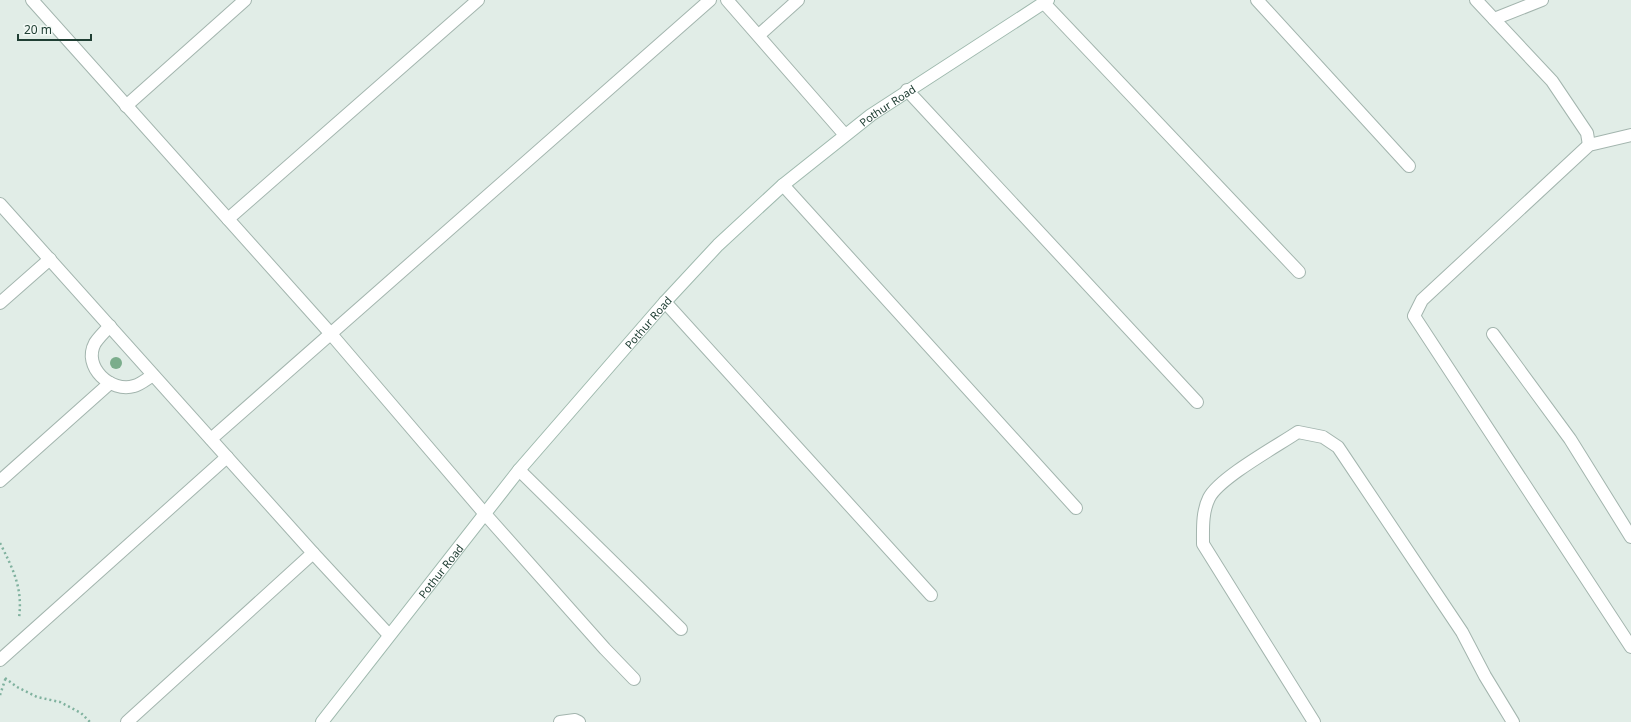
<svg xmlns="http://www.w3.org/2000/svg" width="1631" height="722" font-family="'Noto Sans',sans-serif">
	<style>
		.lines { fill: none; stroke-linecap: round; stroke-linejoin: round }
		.lane-casing { stroke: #a3b5ae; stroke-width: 14 }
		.street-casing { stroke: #a3b5ae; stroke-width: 14 }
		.secondary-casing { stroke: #9fb9ae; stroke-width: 14 }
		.path { stroke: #80b29f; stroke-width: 2.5; stroke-dasharray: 2 3; stroke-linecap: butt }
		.lane { stroke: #fff; stroke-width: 12 }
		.street { stroke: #fff; stroke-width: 12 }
		.secondary { stroke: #fff; stroke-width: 12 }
		.tree { fill: #7bad8c }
		.labels { text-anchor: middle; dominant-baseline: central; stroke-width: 3.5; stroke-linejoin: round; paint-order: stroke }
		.street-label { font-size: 11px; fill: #203f34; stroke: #f2f9f5 }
	</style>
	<rect width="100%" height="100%" fill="#e1ede7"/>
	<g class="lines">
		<defs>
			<path id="lane" d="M 1314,722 L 1203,544 C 1203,529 1202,512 1209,498 C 1219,478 1277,446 1298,432 L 1323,437 L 1338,447 L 1462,632 L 1485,676 L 1513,722"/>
			<g id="street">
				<path d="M 32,0 L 331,334 L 485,514 L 605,649 L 634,679"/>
				<path d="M 727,0 L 845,135"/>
				<path d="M 1257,0 L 1409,166"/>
				<path d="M 1476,0 L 1552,81 L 1587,133 L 1589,145"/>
				<path d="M 1043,2 L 1299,272"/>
				<path d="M 1494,19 L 1542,0"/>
				<path d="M 759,35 L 798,0"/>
				<path d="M 907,90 L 1197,402"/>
				<path d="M 126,106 L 245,0"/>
				<path d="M 1631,135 L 1589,145 L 1422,300 L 1414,316 L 1631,647"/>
				<path d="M 783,185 L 1076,508"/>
				<path d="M 0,204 L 313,553 L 389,635"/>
				<path d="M 228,219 L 478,0"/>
				<path d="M 665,302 L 931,595"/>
				<path d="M 0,303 L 50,259"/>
				<path d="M 110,326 C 105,331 99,337 95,343 C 82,367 111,393 134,386 C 140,385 148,378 153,375"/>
				<path d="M 1493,334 L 1570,439 L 1631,537"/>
				<path d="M 211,439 L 710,0"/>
				<path d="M 519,470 L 681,629"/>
				<path d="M 0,481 L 110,383"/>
				<path d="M 0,660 L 227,457"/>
				<path d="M 127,722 L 313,553"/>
				<path d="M 560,722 L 575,720 L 579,722"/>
			</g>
			<g id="secondary">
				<path id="s1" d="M 322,722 L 519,470 L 665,302 L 718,245 L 783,185 L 871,115 L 1048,0"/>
			</g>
		</defs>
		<!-- lane casing -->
		<use href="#lane" class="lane-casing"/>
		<!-- street casing -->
		<use href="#street" class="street-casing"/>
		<!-- secondary casing -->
		<use href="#secondary" class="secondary-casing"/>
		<!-- path -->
		<g class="path">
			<path d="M 0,543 C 13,569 23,588 19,618"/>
			<path d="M 5,678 L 17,687 L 37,697 L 60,702 L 81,713 L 90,722"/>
			<path d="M 0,695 L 6,677"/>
		</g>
		<!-- lane -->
		<use href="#lane" class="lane"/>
		<!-- street -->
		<use href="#street" class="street"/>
		<!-- secondary -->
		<use href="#secondary" class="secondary"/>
	</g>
	<!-- trees -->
	<circle class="tree" cx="116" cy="363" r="6"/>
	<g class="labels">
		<!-- street labels -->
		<g class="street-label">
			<text stroke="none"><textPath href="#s1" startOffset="840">Pothur Road</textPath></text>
			<text stroke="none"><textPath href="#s1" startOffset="516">Pothur Road</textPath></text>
			<text stroke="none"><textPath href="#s1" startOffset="192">Pothur Road</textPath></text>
		</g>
	</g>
	<!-- scale -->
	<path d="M18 34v6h73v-6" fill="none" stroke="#203f34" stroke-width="2"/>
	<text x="24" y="34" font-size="12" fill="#203f34" stroke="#f2f9f5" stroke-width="3" paint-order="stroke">20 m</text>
</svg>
